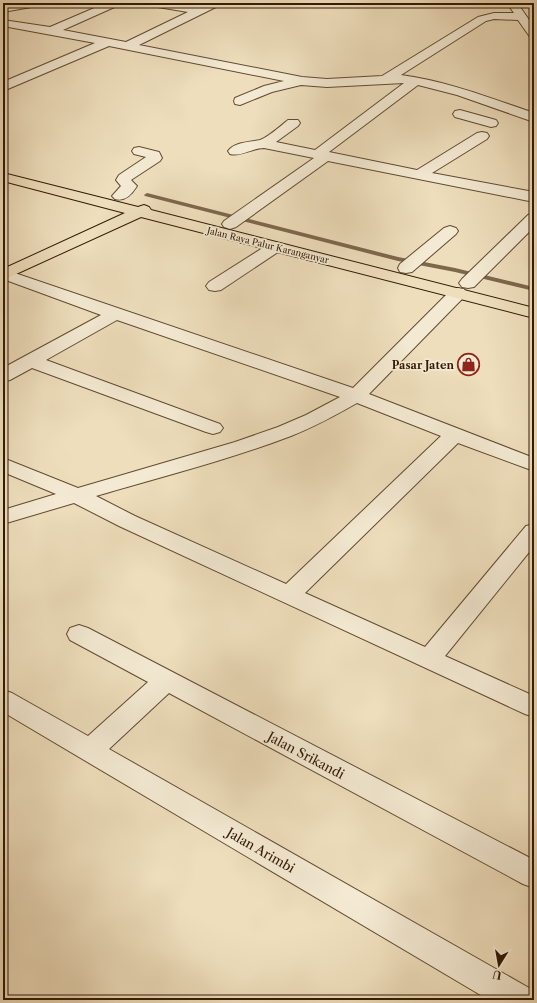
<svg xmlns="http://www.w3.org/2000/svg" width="537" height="1003" font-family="'Libre Caslon Text',serif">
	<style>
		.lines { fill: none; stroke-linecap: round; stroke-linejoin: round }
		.stream { fill: #7d674d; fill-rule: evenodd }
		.minor-casing { stroke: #624a32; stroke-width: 2 }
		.major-casing { stroke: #331904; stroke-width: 2 }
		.minor { fill: #f4ead3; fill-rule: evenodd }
		.major { fill: #eedebc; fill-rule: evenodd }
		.labels { text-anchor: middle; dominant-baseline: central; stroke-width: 3.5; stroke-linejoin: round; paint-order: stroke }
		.far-street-label { font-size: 9px; fill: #331904; stroke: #f4ead3 }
		.poi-label { font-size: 11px; font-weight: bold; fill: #331904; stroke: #f4ead3; text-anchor: end }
		.near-street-label { font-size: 13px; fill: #331904; stroke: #f4ead3 }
	</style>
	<rect width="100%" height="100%" fill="#eedebc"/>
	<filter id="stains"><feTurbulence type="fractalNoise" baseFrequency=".005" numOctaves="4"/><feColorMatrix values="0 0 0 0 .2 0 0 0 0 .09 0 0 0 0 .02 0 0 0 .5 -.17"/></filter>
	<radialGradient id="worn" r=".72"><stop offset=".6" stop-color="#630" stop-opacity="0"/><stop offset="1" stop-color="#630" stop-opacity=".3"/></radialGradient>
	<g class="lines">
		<!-- stream -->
		<path class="stream" d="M 147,193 L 398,257 L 455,268 L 534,287 L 534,291 L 455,272 L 398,261 L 145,196 L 144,195 Z"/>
		<defs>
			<g id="minor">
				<path d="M 19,3 L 42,3 L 37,6 L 3,12 L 3,6 Z"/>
				<path d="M 106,3 L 120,3 L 119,5 L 63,30 L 126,42 L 188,12 L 158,7 L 157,5 L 158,3 L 170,3 L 198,8 L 207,3 L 221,3 L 220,5 L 139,45 L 302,77 L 327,79 L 382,76 L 478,17 L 494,13 L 514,13 L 509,6 L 513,3 L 518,4 L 534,27 L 534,38 L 530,37 L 518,20 L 494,19 L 486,21 L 401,75 C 447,81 490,98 534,113 L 534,122 L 457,95 L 418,85 L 329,152 L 417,170 L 477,133 L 482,132 L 487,133 L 489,136 L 487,139 L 432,173 L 534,192 L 534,202 L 328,161 L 236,227 L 230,229 L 224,227 L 222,224 L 224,221 L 314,158 L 264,148 C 252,148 241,157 230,154 L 228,151 C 234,142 250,142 260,140 C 267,138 282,125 288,120 L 298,120 L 300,123 L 298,126 L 276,142 L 315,150 L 404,83 L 327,87 L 301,85 L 272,92 L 240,105 L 235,104 L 234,101 L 235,98 L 264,86 L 284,81 L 109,46 L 3,91 L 3,82 L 95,43 L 3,26 L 3,20 L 50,27 Z"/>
				<path d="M 460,110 L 496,120 L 498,123 L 496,126 L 491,127 L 455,117 L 453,114 L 455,111 Z"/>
				<path d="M 139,147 L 159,152 L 162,158 L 160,161 L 131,180 L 137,186 C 132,194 125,202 115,199 L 112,196 L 121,186 L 116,180 L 119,175 L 146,157 L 134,154 L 132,151 L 134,148 Z"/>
				<path d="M 534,213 L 534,227 L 474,287 L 468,288 L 462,287 L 459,283 L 462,279 L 528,215 Z"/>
				<path d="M 450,226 L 456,228 L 458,231 L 456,234 L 412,272 L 406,273 L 400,272 L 398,268 L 400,264 L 444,228 Z"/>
				<path d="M 275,242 L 281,244 L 283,247 L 281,250 L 221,290 L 215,291 L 209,290 L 206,286 L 209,282 L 269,244 Z"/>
				<path d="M 3,269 L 353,388 L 452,289 L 458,288 L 464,289 L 467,293 L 464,297 L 369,394 L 534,458 L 534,471 L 458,443 L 305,593 L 425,647 L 526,526 L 534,524 L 534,546 L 445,656 L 534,696 L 534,717 L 525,714 L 119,526 L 74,503 L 3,524 L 3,510 L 56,494 L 3,472 L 3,458 L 78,488 L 235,442 L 278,427 L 306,415 L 340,397 L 117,320 L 46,360 L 220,424 L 223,428 L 220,432 L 213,434 L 206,432 L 32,368 L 10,380 L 3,382 L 3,368 L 101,315 L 3,279 ZM 357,403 L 441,436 L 286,584 L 135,516 L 96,496 C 161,477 228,460 291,436 C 314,427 336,415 357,403 Z"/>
				<path d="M 79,625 L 88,628 L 534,860 L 534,888 L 523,884 L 169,693 L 109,749 L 531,989 L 534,1000 L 489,1000 L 3,712 L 3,690 L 12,693 L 88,736 L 148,682 L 70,640 L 67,634 L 70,628 Z"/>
			</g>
			<path id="major" d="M 3,173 L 138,207 L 144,205 L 149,207 L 151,210 L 534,308 L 534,318 L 141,217 L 3,280 L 3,269 L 125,213 L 3,181 Z"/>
		</defs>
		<!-- minor casing -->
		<use href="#minor" class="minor-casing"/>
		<!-- major casing -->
		<use href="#major" class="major-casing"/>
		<!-- minor -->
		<use href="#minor" class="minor"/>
		<!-- major -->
		<use href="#major" class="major"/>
	</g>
	<!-- icons -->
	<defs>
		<symbol id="shop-ring" viewBox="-11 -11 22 22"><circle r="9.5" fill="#f4ead3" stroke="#8f2418" stroke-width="1.5"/><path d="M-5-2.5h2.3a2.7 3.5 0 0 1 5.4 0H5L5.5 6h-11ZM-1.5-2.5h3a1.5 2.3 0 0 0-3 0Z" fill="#8f2418"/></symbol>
	</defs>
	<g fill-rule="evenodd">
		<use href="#shop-ring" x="456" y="352" width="25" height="25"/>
	</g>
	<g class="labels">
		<!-- far-street labels -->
		<g class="far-street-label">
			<text transform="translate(268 245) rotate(14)">Jalan Raya Palur Karanganyar</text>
		</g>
		<!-- poi labels -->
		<g class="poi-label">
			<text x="454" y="365">Pasar Jaten</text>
		</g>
		<!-- near-street labels -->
		<g class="near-street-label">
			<text transform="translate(306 755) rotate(28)">Jalan Srikandi</text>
			<text transform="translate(261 850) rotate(30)">Jalan Arimbi</text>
		</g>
	</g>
	<!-- margin -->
	<rect width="537" height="1003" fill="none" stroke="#eedebc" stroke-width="16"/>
	<rect x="4" y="4" width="529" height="995" fill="none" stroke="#331904" stroke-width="2"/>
	<rect x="8" y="8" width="521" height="987" fill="none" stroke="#331904"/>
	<!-- north arrow -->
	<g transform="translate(499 965) rotate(191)" stroke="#f4ead3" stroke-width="3" paint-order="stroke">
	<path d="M0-3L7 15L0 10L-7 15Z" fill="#331904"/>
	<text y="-6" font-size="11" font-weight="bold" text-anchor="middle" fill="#331904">U</text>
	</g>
	<rect width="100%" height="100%" filter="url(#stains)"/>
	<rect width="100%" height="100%" fill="url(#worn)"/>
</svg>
